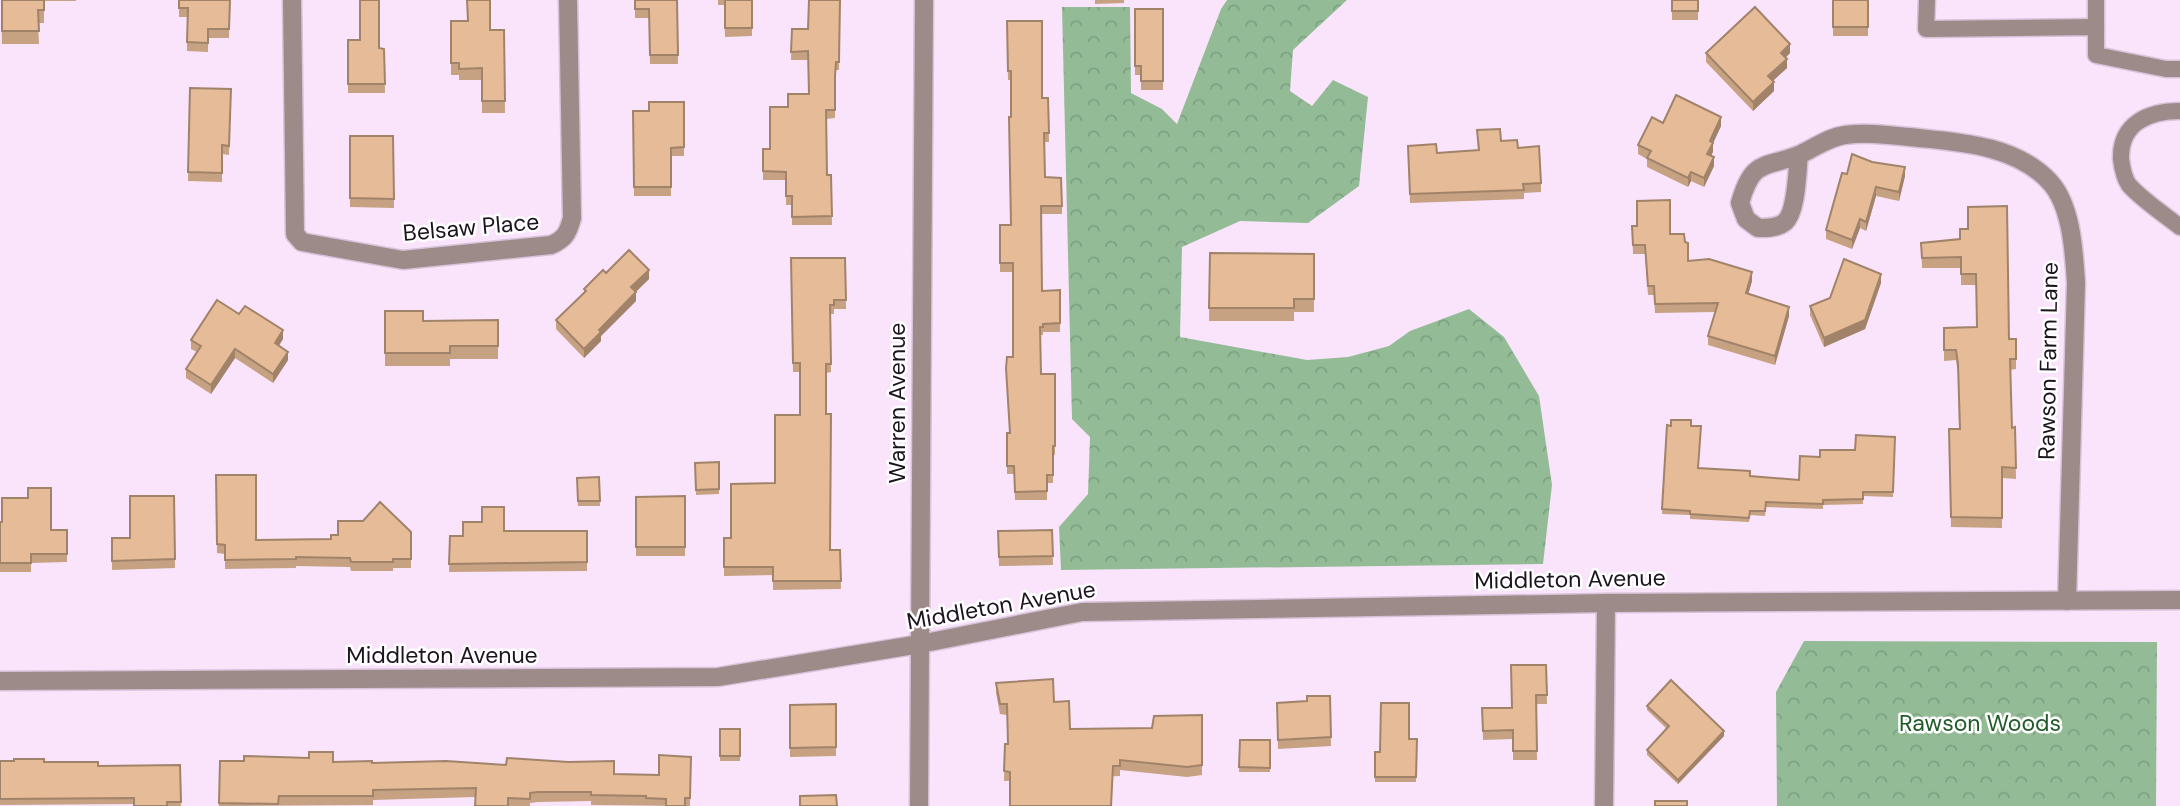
<svg xmlns="http://www.w3.org/2000/svg" width="2180" height="806" font-family="'DM Sans',sans-serif">
	<style>
		.forest { fill: url(#forest-crowns) }
		.lines { fill: none; stroke-linecap: round; stroke-linejoin: round }
		.service-casing { stroke: #d6c3d8; stroke-width: 19 }
		.minor-casing { stroke: #d6c3d8; stroke-width: 21 }
		.service { stroke: #9d8b8a; stroke-width: 16 }
		.minor { stroke: #9d8b8a; stroke-width: 18 }
		.wall { fill: #c6a182 }
		.shaded-wall { fill: #a1836a }
		.building { fill: #e6bb97; stroke: #a1836a; stroke-width: 2 }
		.labels { text-anchor: middle; dominant-baseline: central; stroke-width: 5; stroke-linejoin: round; paint-order: stroke }
		.street-label { font-size: 23px; fill: #1c131e; stroke: #fff }
		.park-label { font-size: 23px; fill: #215b2a; stroke: #fff }
	</style>
	<defs>
		<pattern id="forest-crowns" width="20" height="18" patternUnits="userSpaceOnUse" patternTransform="scale(1.75)"><rect width="20" height="18" fill="#93bc96"/><path d="M2 6a3 3 0 1 1 6 0M12 15a3 3 0 1 1 6 0" fill="none" stroke="#7ea181"/></pattern>
	</defs>
	<rect width="100%" height="100%" fill="#fae4fc"/>
	<!-- forest -->
	<g class="forest">
		<path d="M 1227,0 L 1347,0 L 1293,50 L 1290,91 L 1312,106 L 1333,80 L 1368,97 L 1359,186 L 1308,223 L 1240,221 L 1182,247 L 1180,337 L 1307,360 L 1348,357 L 1389,346 L 1410,331 L 1469,309 L 1504,337 L 1539,396 L 1552,485 L 1543,564 L 1061,570 L 1059,527 L 1088,494 L 1090,437 L 1072,419 L 1062,7 L 1130,7 L 1131,93 L 1162,109 L 1177,124 L 1221,9 Z"/>
		<path d="M 1804,641 L 2157,642 L 2156,806 L 1777,806 L 1776,692 Z"/>
	</g>
	<g class="lines">
		<defs>
			<g id="service">
				<path d="M 1927,0 L 1926,29 L 2096,27 L 2096,55 L 2166,69 L 2180,69"/>
				<path d="M 2096,0 L 2096,27"/>
				<path d="M 2180,111 C 2149,111 2120,123 2121,159 C 2122,167 2124,178 2129,185 C 2140,198 2166,216 2180,227"/>
			</g>
			<g id="minor">
				<path d="M 292,0 L 295,234 L 302,242 L 403,260 L 551,245 C 565,239 568,233 572,218 L 568,0"/>
				<path d="M 1799,155 C 1797,171 1797,211 1785,222 C 1778,228 1767,228 1758,228 L 1746,219 L 1740,203 C 1753,157 1765,169 1801,154 C 1816,147 1829,137 1845,135 C 1867,132 1888,135 1909,137 C 1957,142 2014,144 2049,181 C 2072,205 2074,253 2076,283 L 2067,601"/>
				<path d="M 0,681 L 718,677 L 920,644 L 1082,612 L 1606,603 L 2180,600"/>
				<path d="M 919,806 L 924,0"/>
				<path d="M 1604,806 L 1606,603"/>
			</g>
		</defs>
		<!-- service casing -->
		<use href="#service" class="service-casing"/>
		<!-- minor casing -->
		<use href="#minor" class="minor-casing"/>
		<!-- service -->
		<use href="#service" class="service"/>
		<!-- minor -->
		<use href="#minor" class="minor"/>
	</g>
	<!-- wall -->
	<g class="wall">
		<path d="M 1,0 L 76,0 L 76,1 L 44,1 L 44,23 L 38,23 L 39,44 L 2,44 Z"/>
		<path d="M 179,0 L 230,0 L 229,38 L 208,38 L 208,52 L 187,51 L 187,17 L 179,17 Z"/>
		<path d="M 635,0 L 677,0 L 678,64 L 650,64 L 649,18 L 635,18 Z"/>
		<path d="M 718,0 L 752,0 L 752,36 L 725,37 L 724,5 L 718,5 Z"/>
		<path d="M 840,0 L 839,70 L 836,70 L 835,83 L 835,118 L 826,119 L 827,175 L 831,175 L 832,225 L 792,225 L 792,205 L 786,205 L 786,180 L 763,180 L 763,149 L 770,149 L 788,107 L 809,94 L 808,60 L 791,60 L 792,29 L 808,29 Z"/>
		<path d="M 1095,0 L 1124,0 L 1124,3 L 1095,4 Z"/>
		<rect x="1672" y="0" width="26" height="20"/>
		<rect x="1833" y="0" width="35" height="36"/>
		<path d="M 1135,9 L 1163,9 L 1163,90 L 1141,90 L 1141,75 L 1135,75 Z"/>
		<path d="M 451,21 L 467,21 L 490,30 L 504,30 L 505,113 L 482,113 L 482,80 L 459,80 L 459,75 L 451,75 Z"/>
		<path d="M 1007,21 L 1042,98 L 1048,98 L 1049,142 L 1044,142 L 1045,177 L 1062,206 L 1062,214 L 1041,214 L 1042,291 L 1060,290 L 1060,332 L 1043,332 L 1043,335 L 1040,335 L 1041,374 L 1055,374 L 1055,455 L 1053,455 L 1053,483 L 1047,483 L 1047,500 L 1015,500 L 1014,474 L 1007,474 L 1007,433 L 1009,433 L 1013,357 L 1013,272 L 1000,272 L 1000,225 L 1011,225 L 1011,80 L 1008,80 Z"/>
		<path d="M 348,40 L 384,49 L 385,93 L 348,93 Z"/>
		<path d="M 1706,53 L 1790,53 L 1786,57 L 1787,68 L 1773,81 L 1774,91 L 1753,111 L 1706,62 Z"/>
		<path d="M 190,88 L 231,89 L 229,155 L 222,154 L 222,182 L 188,181 Z"/>
		<path d="M 684,102 L 684,156 L 671,156 L 671,196 L 634,196 L 633,111 L 649,111 Z"/>
		<path d="M 1663,123 L 1721,126 L 1713,143 L 1713,152 L 1711,156 L 1714,166 L 1704,187 L 1691,181 L 1688,187 L 1647,167 L 1647,159 L 1638,154 L 1638,145 Z"/>
		<path d="M 1477,130 L 1518,148 L 1541,183 L 1541,192 L 1524,193 L 1524,199 L 1410,203 L 1408,146 L 1437,153 L 1478,150 Z"/>
		<path d="M 350,136 L 393,136 L 394,208 L 350,207 Z"/>
		<path d="M 1847,174 L 1905,176 L 1899,201 L 1876,196 L 1866,231 L 1860,228 L 1852,249 L 1826,239 L 1826,230 Z"/>
		<path d="M 1632,226 L 1670,234 L 1685,242 L 1688,261 L 1752,281 L 1748,294 L 1789,316 L 1775,365 L 1708,345 L 1708,336 L 1715,312 L 1655,313 L 1654,295 L 1648,295 L 1645,254 L 1633,254 Z"/>
		<path d="M 1960,239 L 2009,339 L 2016,339 L 2016,369 L 2010,370 L 2012,428 L 2015,427 L 2016,479 L 2002,478 L 2002,528 L 1951,527 L 1949,429 L 1959,429 L 1958,374 L 1956,360 L 1944,361 L 1944,328 L 1976,327 L 1976,285 L 1961,285 L 1961,268 L 1922,268 L 1921,243 Z"/>
		<path d="M 1210,253 L 1314,254 L 1314,312 L 1294,312 L 1294,321 L 1209,321 Z"/>
		<path d="M 791,258 L 845,258 L 846,309 L 834,309 L 834,314 L 830,314 L 831,372 L 826,373 L 826,414 L 830,550 L 840,550 L 841,589 L 773,590 L 773,575 L 724,576 L 724,538 L 731,538 L 775,483 L 800,415 L 800,372 L 793,372 Z"/>
		<path d="M 606,273 L 649,279 L 636,292 L 636,301 L 601,336 L 601,341 L 584,358 L 556,329 L 556,320 L 584,293 L 584,289 Z"/>
		<path d="M 1881,283 L 1865,329 L 1824,347 L 1810,315 L 1810,306 Z"/>
		<path d="M 385,311 L 423,321 L 498,320 L 498,359 L 450,359 L 450,366 L 385,366 Z"/>
		<path d="M 239,314 L 283,339 L 279,345 L 288,360 L 273,383 L 235,358 L 211,394 L 186,378 L 186,369 L 197,352 L 191,349 L 191,340 Z"/>
		<path d="M 1667,425 L 1691,426 L 1699,468 L 1750,476 L 1799,480 L 1820,457 L 1855,450 L 1895,437 L 1893,497 L 1863,496 L 1863,504 L 1823,505 L 1823,509 L 1766,507 L 1765,516 L 1750,515 L 1749,522 L 1690,519 L 1690,515 L 1662,514 Z"/>
		<path d="M 719,462 L 719,494 L 696,495 L 695,463 Z"/>
		<path d="M 216,475 L 256,540 L 331,539 L 411,532 L 411,568 L 393,568 L 393,571 L 351,571 L 350,567 L 296,566 L 296,568 L 225,569 L 225,554 L 217,553 Z"/>
		<path d="M 599,477 L 600,506 L 578,506 L 577,478 Z"/>
		<path d="M 174,496 L 175,568 L 112,570 L 112,538 L 130,538 Z"/>
		<path d="M 685,496 L 685,556 L 636,556 L 636,497 Z"/>
		<path d="M 0,522 L 51,530 L 67,530 L 67,562 L 31,563 L 31,572 L 0,572 Z"/>
		<path d="M 1052,530 L 1053,565 L 999,566 L 998,531 Z"/>
		<path d="M 504,531 L 587,531 L 587,571 L 449,572 L 450,536 L 463,536 Z"/>
		<path d="M 1546,665 L 1547,704 L 1536,704 L 1537,760 L 1513,760 L 1513,739 L 1483,740 L 1482,708 L 1512,708 Z"/>
		<path d="M 996,683 L 1054,702 L 1070,729 L 1152,728 L 1202,715 L 1202,775 L 1187,777 L 1120,770 L 1120,776 L 1004,781 L 1005,744 L 1008,744 L 1007,715 L 1000,714 L 996,693 Z"/>
		<path d="M 1330,696 L 1331,746 L 1278,749 L 1277,703 L 1307,701 Z"/>
		<path d="M 836,704 L 836,756 L 790,757 L 790,705 Z"/>
		<path d="M 1647,706 L 1724,736 L 1678,784 L 1647,755 L 1647,750 L 1667,729 L 1647,710 Z"/>
		<rect x="720" y="729" width="20" height="32"/>
		<path d="M 1409,739 L 1417,739 L 1416,782 L 1375,782 L 1375,752 L 1380,752 Z"/>
		<path d="M 1240,740 L 1270,740 L 1270,772 L 1239,772 Z"/>
		<path d="M 691,757 L 690,806 L 591,805 L 591,801 L 538,802 L 530,803 L 530,806 L 475,806 L 476,797 L 373,800 L 373,805 L 219,806 L 220,761 L 333,762 L 614,774 L 659,775 Z"/>
		<path d="M 0,761 L 44,762 L 98,766 L 180,765 L 181,806 L 134,806 L 134,804 L 0,805 Z"/>
	</g>
	<!-- shaded-wall -->
	<g class="shaded-wall">
		<path d="M 1790,44 L 1790,53 L 1781,62 L 1781,53 Z"/>
		<path d="M 1787,59 L 1787,68 L 1768,85 L 1768,76 Z"/>
		<path d="M 1774,82 L 1774,91 L 1753,111 L 1753,102 Z"/>
		<path d="M 1721,117 L 1721,126 L 1710,150 L 1710,141 Z"/>
		<path d="M 1713,143 L 1713,152 L 1707,163 L 1707,154 Z"/>
		<path d="M 1714,157 L 1714,166 L 1704,187 L 1704,178 Z"/>
		<path d="M 1905,167 L 1905,176 L 1899,201 L 1899,192 Z"/>
		<path d="M 1691,172 L 1691,181 L 1688,187 L 1688,178 Z"/>
		<path d="M 1876,187 L 1876,196 L 1866,231 L 1866,222 Z"/>
		<path d="M 1860,219 L 1860,228 L 1852,249 L 1852,240 Z"/>
		<path d="M 649,270 L 649,279 L 631,296 L 631,287 Z"/>
		<path d="M 1752,272 L 1752,281 L 1746,302 L 1746,293 Z"/>
		<path d="M 1881,274 L 1881,283 L 1865,329 L 1824,347 L 1824,338 Z"/>
		<path d="M 636,292 L 636,301 L 601,336 L 601,341 L 584,358 L 584,349 L 599,330 Z"/>
		<path d="M 1789,307 L 1789,316 L 1775,365 L 1775,356 Z"/>
		<path d="M 283,330 L 283,339 L 275,352 L 275,343 Z"/>
		<path d="M 235,349 L 235,358 L 211,394 L 211,385 Z"/>
		<path d="M 288,352 L 288,360 L 273,383 L 273,374 Z"/>
		<path d="M 1724,731 L 1724,736 L 1678,784 L 1678,780 Z"/>
	</g>
	<!-- building -->
	<g class="building">
		<path d="M 2,0 L 44,0 L 44,10 L 38,10 L 39,31 L 2,31 Z"/>
		<path d="M 179,0 L 230,0 L 229,29 L 208,29 L 208,43 L 187,42 L 188,8 L 179,8 Z"/>
		<path d="M 360,0 L 379,0 L 379,48 L 384,49 L 385,84 L 348,84 L 348,40 L 360,40 Z"/>
		<path d="M 467,0 L 490,0 L 490,30 L 504,30 L 505,101 L 482,101 L 482,68 L 459,69 L 459,63 L 451,63 L 451,21 L 468,21 Z"/>
		<path d="M 635,0 L 677,0 L 678,55 L 650,55 L 649,9 L 635,9 Z"/>
		<rect x="725" y="0" width="27" height="28"/>
		<path d="M 809,0 L 840,0 L 839,62 L 836,62 L 835,76 L 835,110 L 826,110 L 827,175 L 831,175 L 832,216 L 792,217 L 792,196 L 786,196 L 786,172 L 763,171 L 763,149 L 770,149 L 770,107 L 788,107 L 788,94 L 809,94 L 808,51 L 791,52 L 792,29 L 808,29 Z"/>
		<rect x="1672" y="0" width="26" height="11"/>
		<rect x="1833" y="0" width="35" height="27"/>
		<path d="M 1755,7 L 1790,44 L 1781,53 L 1787,59 L 1768,76 L 1774,82 L 1753,102 L 1706,53 Z"/>
		<path d="M 1135,9 L 1163,9 L 1163,81 L 1141,81 L 1141,66 L 1135,66 Z"/>
		<path d="M 1007,21 L 1042,21 L 1042,98 L 1048,98 L 1049,133 L 1044,133 L 1045,177 L 1061,178 L 1062,206 L 1041,206 L 1042,291 L 1060,290 L 1060,323 L 1043,324 L 1043,327 L 1040,327 L 1041,374 L 1055,374 L 1055,446 L 1053,446 L 1053,475 L 1047,475 L 1047,491 L 1015,492 L 1014,466 L 1007,466 L 1007,433 L 1010,433 L 1006,368 L 1007,357 L 1013,357 L 1013,263 L 1000,263 L 1000,225 L 1011,225 L 1009,117 L 1011,117 L 1011,71 L 1008,71 Z"/>
		<path d="M 190,88 L 231,89 L 229,146 L 222,145 L 222,173 L 188,172 Z"/>
		<path d="M 1676,95 L 1721,117 L 1710,141 L 1713,143 L 1707,154 L 1714,157 L 1704,178 L 1691,172 L 1688,178 L 1647,158 L 1651,151 L 1638,145 L 1652,117 L 1663,123 Z"/>
		<path d="M 649,102 L 684,102 L 684,147 L 671,148 L 671,187 L 634,187 L 633,111 L 649,111 Z"/>
		<path d="M 1500,129 L 1501,141 L 1517,140 L 1518,148 L 1539,146 L 1541,183 L 1523,184 L 1524,190 L 1410,194 L 1408,146 L 1436,144 L 1437,153 L 1479,150 L 1477,130 Z"/>
		<path d="M 350,136 L 393,136 L 394,199 L 350,198 Z"/>
		<path d="M 1852,154 L 1872,162 L 1905,167 L 1899,192 L 1876,187 L 1866,222 L 1860,219 L 1852,240 L 1826,230 L 1842,173 L 1847,174 Z"/>
		<path d="M 1670,200 L 1670,234 L 1684,234 L 1685,242 L 1688,243 L 1688,261 L 1709,259 L 1752,272 L 1746,293 L 1789,307 L 1775,356 L 1708,336 L 1718,303 L 1655,304 L 1654,286 L 1648,286 L 1645,245 L 1633,245 L 1632,226 L 1637,226 L 1637,201 Z"/>
		<path d="M 2007,206 L 2009,339 L 2016,339 L 2016,359 L 2010,359 L 2012,428 L 2015,427 L 2016,468 L 2002,467 L 2002,518 L 1951,517 L 1949,429 L 1960,429 L 1958,364 L 1956,350 L 1944,350 L 1944,328 L 1977,327 L 1976,274 L 1961,274 L 1961,257 L 1922,258 L 1921,243 L 1960,239 L 1960,229 L 1968,229 L 1968,207 Z"/>
		<path d="M 629,250 L 649,270 L 631,287 L 636,292 L 599,330 L 601,332 L 584,349 L 556,320 L 586,291 L 584,289 L 603,270 L 606,273 Z"/>
		<path d="M 1210,253 L 1314,254 L 1314,299 L 1294,299 L 1294,308 L 1209,308 Z"/>
		<path d="M 791,258 L 845,258 L 846,300 L 834,300 L 834,305 L 830,305 L 831,364 L 826,364 L 826,414 L 831,414 L 830,550 L 840,550 L 841,581 L 773,581 L 773,567 L 724,567 L 724,538 L 731,538 L 731,484 L 775,483 L 775,415 L 800,415 L 800,363 L 793,363 Z"/>
		<path d="M 1844,259 L 1881,274 L 1865,320 L 1824,338 L 1810,306 L 1830,298 Z"/>
		<path d="M 217,300 L 239,314 L 245,306 L 283,330 L 275,343 L 288,352 L 273,374 L 235,349 L 211,385 L 186,369 L 201,346 L 191,340 Z"/>
		<path d="M 385,311 L 423,311 L 423,321 L 498,320 L 498,346 L 450,346 L 450,353 L 385,353 Z"/>
		<path d="M 1671,420 L 1691,420 L 1691,426 L 1701,426 L 1698,468 L 1750,471 L 1750,476 L 1799,480 L 1800,456 L 1820,457 L 1820,450 L 1855,450 L 1856,435 L 1895,437 L 1893,492 L 1863,492 L 1863,499 L 1823,500 L 1823,504 L 1766,502 L 1765,511 L 1750,511 L 1749,518 L 1690,514 L 1690,511 L 1662,509 L 1667,425 L 1671,426 Z"/>
		<path d="M 719,462 L 719,489 L 696,490 L 695,463 Z"/>
		<path d="M 216,475 L 256,475 L 256,540 L 331,539 L 331,535 L 338,535 L 338,521 L 363,521 L 380,502 L 411,532 L 411,559 L 393,559 L 393,562 L 351,562 L 350,558 L 296,557 L 296,559 L 225,560 L 225,545 L 217,544 Z"/>
		<path d="M 599,477 L 600,501 L 578,501 L 577,478 Z"/>
		<path d="M 28,488 L 51,488 L 51,530 L 67,530 L 67,554 L 31,554 L 31,563 L 0,563 L 0,522 L 2,522 L 2,498 L 28,498 Z"/>
		<path d="M 130,496 L 174,496 L 175,559 L 112,561 L 112,538 L 130,538 Z"/>
		<path d="M 685,496 L 685,547 L 636,547 L 636,497 Z"/>
		<path d="M 482,507 L 504,507 L 504,531 L 587,531 L 587,562 L 449,564 L 450,536 L 463,536 L 463,522 L 482,522 Z"/>
		<path d="M 1052,530 L 1053,556 L 999,557 L 998,531 Z"/>
		<path d="M 1511,665 L 1546,665 L 1547,695 L 1536,695 L 1537,751 L 1513,751 L 1513,730 L 1483,731 L 1482,708 L 1512,708 Z"/>
		<path d="M 1053,679 L 1054,702 L 1069,701 L 1070,729 L 1152,728 L 1154,716 L 1202,715 L 1202,765 L 1187,767 L 1120,760 L 1120,766 L 1113,766 L 1111,806 L 1010,806 L 1010,772 L 1004,771 L 1005,744 L 1008,744 L 1007,704 L 1000,704 L 996,683 Z"/>
		<path d="M 1671,680 L 1724,731 L 1678,780 L 1647,750 L 1669,726 L 1647,706 Z"/>
		<path d="M 1307,696 L 1330,696 L 1331,737 L 1278,740 L 1277,703 L 1307,701 Z"/>
		<path d="M 1381,703 L 1409,703 L 1409,739 L 1417,739 L 1416,777 L 1375,777 L 1375,752 L 1380,752 Z"/>
		<path d="M 836,704 L 836,747 L 790,748 L 790,705 Z"/>
		<rect x="720" y="729" width="20" height="27"/>
		<path d="M 1240,740 L 1270,740 L 1270,768 L 1239,767 Z"/>
		<path d="M 309,752 L 333,752 L 333,762 L 372,761 L 372,763 L 446,761 L 506,765 L 507,758 L 568,762 L 614,761 L 614,774 L 659,775 L 659,755 L 691,757 L 690,798 L 685,798 L 685,806 L 666,806 L 666,799 L 646,798 L 646,796 L 591,795 L 591,792 L 538,792 L 530,793 L 530,799 L 508,798 L 508,806 L 475,806 L 476,788 L 373,790 L 373,796 L 279,796 L 278,804 L 219,803 L 220,761 L 244,761 L 244,756 L 309,758 Z"/>
		<path d="M 14,759 L 44,759 L 44,762 L 98,762 L 98,766 L 180,765 L 181,802 L 167,802 L 167,806 L 134,806 L 134,798 L 0,799 L 0,761 L 14,761 Z"/>
		<path d="M 836,795 L 837,806 L 800,806 L 800,796 Z"/>
		<rect x="1655" y="801" width="32" height="5"/>
	</g>
	<g class="labels">
		<!-- street labels -->
		<g class="street-label">
			<text transform="translate(471 227) rotate(-5)">Belsaw Place</text>
			<text transform="translate(2048 361) rotate(-89)">Rawson Farm Lane</text>
			<text transform="translate(897 403) rotate(-90)">Warren Avenue</text>
			<text transform="translate(1570 579) rotate(-1)">Middleton Avenue</text>
			<text transform="translate(1001 605) rotate(-10)">Middleton Avenue</text>
			<text x="442" y="655">Middleton Avenue</text>
		</g>
		<!-- park labels -->
		<g class="park-label">
			<text x="1980" y="723">Rawson Woods</text>
		</g>
	</g>
</svg>
